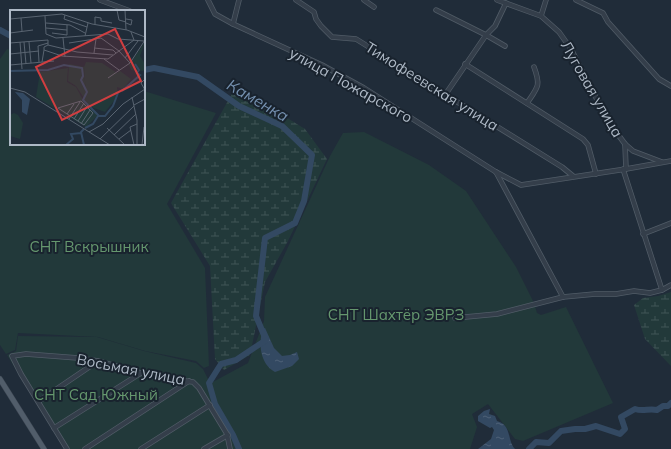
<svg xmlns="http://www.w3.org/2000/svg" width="671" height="449" font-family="Mulish,sans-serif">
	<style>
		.green { fill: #22393a }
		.wetland { fill: url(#wetland-marsh) }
		.water { fill: url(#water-ripples) }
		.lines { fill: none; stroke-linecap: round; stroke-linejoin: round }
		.river { stroke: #334962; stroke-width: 6 }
		.minor-casing { stroke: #515c67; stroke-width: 5.5 }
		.major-casing { stroke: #3d4753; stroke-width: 6 }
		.minor { stroke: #343e4a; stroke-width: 4 }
		.major { stroke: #515d6a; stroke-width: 5 }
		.labels { text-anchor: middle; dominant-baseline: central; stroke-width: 4; stroke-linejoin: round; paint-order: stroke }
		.street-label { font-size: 15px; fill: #aeb9c6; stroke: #19232e }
		.park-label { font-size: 15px; fill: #65976e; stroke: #19232e }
		.water-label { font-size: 16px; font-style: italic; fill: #7591b0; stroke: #19232e }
		.inset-river { fill: none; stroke: #334962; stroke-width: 2 }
		.inset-road { fill: none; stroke: #596471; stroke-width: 1 }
		.view { fill: #d03e40; fill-opacity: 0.15; stroke: #d03e40; stroke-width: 2 }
		.inset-edge { fill: none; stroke: #aeb9c6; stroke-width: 2 }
	</style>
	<defs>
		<pattern id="wetland-marsh" width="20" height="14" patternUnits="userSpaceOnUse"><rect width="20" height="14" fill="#22393a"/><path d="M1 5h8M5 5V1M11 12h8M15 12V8" fill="none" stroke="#405455"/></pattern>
		<pattern id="water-ripples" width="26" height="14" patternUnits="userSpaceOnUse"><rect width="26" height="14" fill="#334962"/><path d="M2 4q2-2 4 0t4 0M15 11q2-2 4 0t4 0" fill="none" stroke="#4e6177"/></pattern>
	</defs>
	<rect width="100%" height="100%" fill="#202c39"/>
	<!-- green -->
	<g class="green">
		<path d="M 7,49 L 11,50 L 11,144 L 144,144 L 144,91 L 216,113 L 167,204 L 205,268 L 209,366 L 204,368 L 196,361 L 145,351 L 98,337 L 18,333 L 15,350 L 6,354 L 0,345 L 0,59 Z"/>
		<path d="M 364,132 L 429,165 L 466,191 L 516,267 L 534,303 L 537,313 L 541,315 L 566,307 L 613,403 L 523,441 L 515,439 L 488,404 L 472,414 L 477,427 L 470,449 L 239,449 L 236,444 L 238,449 L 65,449 L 7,355 L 16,351 L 18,336 L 97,337 L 144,351 L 196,363 L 203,369 L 209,381 L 211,402 L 233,438 L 212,402 L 211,383 L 248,363 L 264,321 L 265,297 L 330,156 L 343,133 Z"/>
	</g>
	<!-- wetland -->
	<g class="wetland">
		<path d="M 234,90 L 271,108 L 305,129 L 327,159 L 288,241 L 265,282 L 250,355 L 224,370 L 215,359 L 210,266 L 171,203 Z"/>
		<path d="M 671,292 L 671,366 L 645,339 L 634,305 L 643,298 L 658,296 Z"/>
	</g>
	<!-- water -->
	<g class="water">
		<path d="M 265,328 L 274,348 L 282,356 L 290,355 L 297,352 L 299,359 L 292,366 L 275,372 C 260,364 258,343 263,329 Z"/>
		<path d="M 490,409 L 489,414 L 495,416 L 497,421 C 512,425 507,441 515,449 L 478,449 L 491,439 L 494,430 L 492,427 L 490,428 L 478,421 L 478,416 L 484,411 Z"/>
	</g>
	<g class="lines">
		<!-- river -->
		<g class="river">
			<path d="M 0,30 L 11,36"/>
			<path d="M 144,70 L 154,68 L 198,77 L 239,106 L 282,126 L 312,155 L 304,201 L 295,223 L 265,238 L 256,316 L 266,340 L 236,360 L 221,364 L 209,383 L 215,404 L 233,435 L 239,449"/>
			<path d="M 529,449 L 536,442 L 549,443 L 561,431 L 575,429 L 585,429 L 596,426 L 620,434 L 625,429 L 621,417 L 635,409 C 644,412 648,408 657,410 L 663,406 L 668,406 L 671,403"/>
		</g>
		<defs>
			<g id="minor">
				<path d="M 100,0 L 130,11"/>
				<path d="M 208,0 L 215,14 L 233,24 L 322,65 L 364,88 L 496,172 L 521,185 L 626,169"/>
				<path d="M 296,0 L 314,12 L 316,19 L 321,26 L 332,37 L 356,39 L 562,167 L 573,176"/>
				<path d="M 364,0 L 374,7"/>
				<path d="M 497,0 L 541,16 L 559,32 L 571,49 L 608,121 L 625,144 L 626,169 L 671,161"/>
				<path d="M 576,0 L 603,13 L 608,22 L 659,79 L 671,86"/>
				<path d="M 436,10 L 486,35 L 505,46"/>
				<path d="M 541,16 L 546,0"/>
				<path d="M 233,24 L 239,0"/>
				<path d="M 465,64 L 583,139 L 588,145 L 596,174"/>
				<path d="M 445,95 L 486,35 L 495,26 L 506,3"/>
				<path d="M 527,103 C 538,87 541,86 534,67"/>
				<path d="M 625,144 L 633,151 L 662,162"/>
				<path d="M 623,169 L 662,290"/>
				<path d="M 496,172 L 563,297"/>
				<path d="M 643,234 L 671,223"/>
				<path d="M 455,318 L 497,314 L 563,297 L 595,294 L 616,294 L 634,291 L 650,293 L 662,290 L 671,285"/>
				<path d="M 39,401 L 98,361"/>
				<path d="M 54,428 L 141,373"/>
				<path d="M 67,449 L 21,374 L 12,356 L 26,354 L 78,358 L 98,361 L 141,373 L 177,380 L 193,382 L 199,388 L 227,434 L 230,449"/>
				<path d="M 85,449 L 189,381"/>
				<path d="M 141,449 L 210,405"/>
				<path d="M 204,449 L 228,435"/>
			</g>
			<path id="major" d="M 0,379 L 44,449"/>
		</defs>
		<!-- minor casing -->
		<use href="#minor" class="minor-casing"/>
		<!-- major casing -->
		<use href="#major" class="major-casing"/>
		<!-- minor -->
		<use href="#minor" class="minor"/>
		<!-- major -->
		<use href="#major" class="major"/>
	</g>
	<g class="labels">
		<!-- street labels -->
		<g class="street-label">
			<text transform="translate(351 85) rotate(29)">улица Пожарского</text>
			<text transform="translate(432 86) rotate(32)">Тимофеевская улица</text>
			<text transform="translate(592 89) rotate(60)">Луговая улица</text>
			<text transform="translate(131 369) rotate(11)">Восьмая улица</text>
		</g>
		<!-- park labels -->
		<g class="park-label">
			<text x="89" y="246">СНТ Вскрышник</text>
			<text x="396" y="314">СНТ Шахтёр ЭВРЗ</text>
			<text x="96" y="394">СНТ Сад Южный</text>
		</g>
		<!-- water labels -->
		<g class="water-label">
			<text transform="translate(258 100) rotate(30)">Каменка</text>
		</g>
	</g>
	<!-- overview -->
	<g transform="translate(10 10)">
		<rect width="135" height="135" fill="#202c39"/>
		<path d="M 76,52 L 92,53 L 107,63 L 110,61 L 121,69 L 113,79 L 107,77 L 108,86 L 95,102 L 81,97 L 88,105 L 76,117 L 26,87 L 30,62 L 58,58 L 57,72 L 66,77 L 73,90 L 76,86 L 74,57 Z" fill="#22393a"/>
		<path d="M 135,32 L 130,46 L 135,54 L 135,61 L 121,60 L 119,55 ZM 59,54 L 74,57 L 76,85 L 74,88 L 66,76 L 58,71 ZM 4,103 L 8,105 L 13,113 L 10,129 L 0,126 L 0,105 Z" fill="#22393a"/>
		<path d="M 5,82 L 13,83 L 20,89 L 17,105 L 12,102 L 12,90 Z" fill="#334962"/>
		<path class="inset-river" d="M 0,61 L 38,60 L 54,55 L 72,58 L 73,66 L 71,70 L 77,82 L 73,90 L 89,106M 112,81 L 130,65 L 127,63 L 129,60 L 125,54M 75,118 L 83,114 L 88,106 L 95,106 L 103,96 L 108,83M 56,135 L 63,129 L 61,124 L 71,123M 74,135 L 71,122 L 74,119"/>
		<path class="inset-road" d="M 107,0 L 109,10 L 116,12M 115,0 L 116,20M 55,5 L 54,9 L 77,17M 35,6 L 36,24 L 46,28 L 98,24 L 108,29 L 134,31M 11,8 L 12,21M 0,9 L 52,4 L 82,14 L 117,20 L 135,27M 116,9 L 122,10 L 121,15 L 116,13M 36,13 L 60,15 L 75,23M 85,15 L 85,7 L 91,8 L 91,11 L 102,13M 36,18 L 57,20M 0,23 L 23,20M 42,23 L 57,25 L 57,15M 75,26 L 78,13M 53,28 L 55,47M 10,32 L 12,59M 14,32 L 16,54M 19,32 L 21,53M 0,33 L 38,30 L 38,35 L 67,42 L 103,45M 59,33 L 91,28 L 109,41 L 124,30 L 121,22M 38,35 L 34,37 L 34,40 L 52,46 L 98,49 L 109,41M 84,38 L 103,40 L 106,43M 109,41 L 120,53M 84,43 L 86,29M 0,44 L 29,41M 115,48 L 128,31M 94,49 L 109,60M 29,52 L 28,36 L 38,33M 32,52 L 34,40M 0,55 L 44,51M 98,68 L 120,53 L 135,30M 0,78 L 15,82 L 100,135M 135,80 L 131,73 L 135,69M 122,87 L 127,110 L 127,135M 71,91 L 83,103 L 74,115 L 48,98 ZM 124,95 L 135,89M 57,104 L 64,94M 59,109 L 70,92M 64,109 L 74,93M 68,111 L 78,95M 71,114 L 80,100M 97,118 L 115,135M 79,122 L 93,114 L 113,94 L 135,79M 104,125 L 126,104M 90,129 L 124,96M 109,129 L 121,120M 124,135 L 120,117 L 127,114M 132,135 L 134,117"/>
		<path class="view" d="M 105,19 L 131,71 L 52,110 L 26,57 Z"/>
		<rect width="135" height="135" class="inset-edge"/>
	</g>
</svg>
